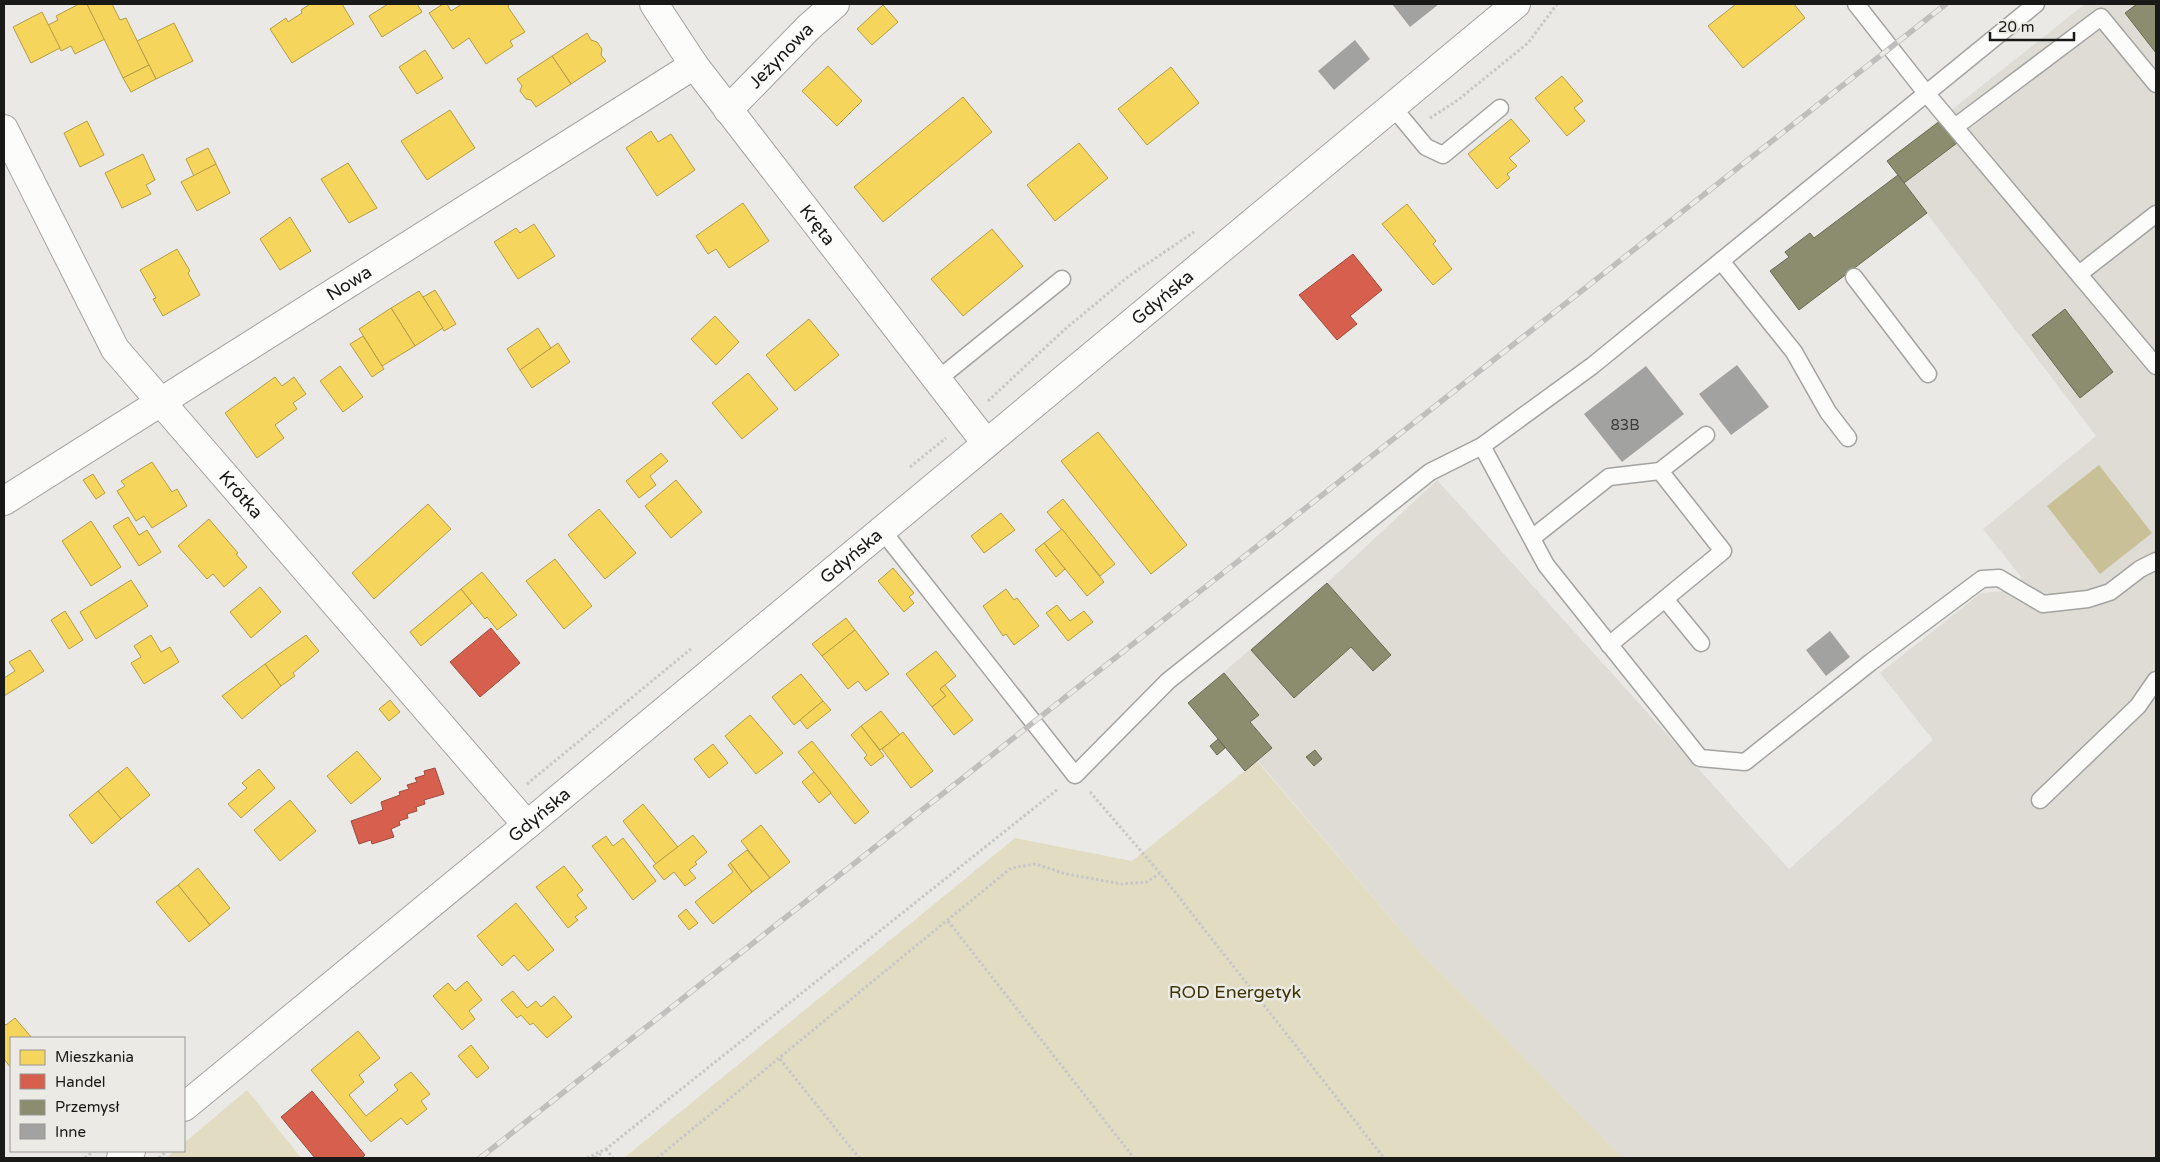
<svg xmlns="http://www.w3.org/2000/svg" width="2160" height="1162" font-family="'Varela Round',sans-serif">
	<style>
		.built { fill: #dedcd4 }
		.green { fill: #e2dcc3 }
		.water { fill: #c9c098 }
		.homes { fill: #f6d55c; stroke: #b49d47 }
		.shops { fill: #d6604d; stroke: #9d4b3d }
		.industry { fill: #8c8c6e; stroke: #6a6a54 }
		.building { fill: #a2a2a0 }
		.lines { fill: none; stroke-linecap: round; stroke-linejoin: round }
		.service-casing { stroke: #a3a3a1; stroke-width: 19 }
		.minor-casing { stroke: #a3a3a1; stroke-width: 30 }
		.secondary-casing { stroke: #a3a3a1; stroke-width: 30 }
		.path { stroke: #c7c7c7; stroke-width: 3; stroke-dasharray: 2.5 2.5; stroke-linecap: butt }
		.service { stroke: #fcfcfb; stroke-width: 16 }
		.minor { stroke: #fcfcfb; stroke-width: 28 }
		.secondary { stroke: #fcfcfb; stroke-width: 28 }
		.rail-casing { stroke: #c0bfbe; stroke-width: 5.5 }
		.rail { stroke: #ebeae5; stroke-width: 4; stroke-dasharray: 11; stroke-linecap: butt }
		.labels { text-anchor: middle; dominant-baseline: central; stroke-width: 5; stroke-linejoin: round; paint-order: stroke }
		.number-label { font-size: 15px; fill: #3b3b39 }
		.street-label { font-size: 18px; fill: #191917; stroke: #ebeae5 }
		.park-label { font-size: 18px; fill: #3e3507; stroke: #ebeae5 }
	</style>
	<rect width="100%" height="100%" fill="#eae9e6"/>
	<!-- built -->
	<path class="built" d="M 2085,4 L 2156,4 L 2156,1158 L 1623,1158 L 1416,948 L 1258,761 L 1245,771 L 1188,703 L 1327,583 L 1437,480 L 1789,869 L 1933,740 L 1880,673 L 1981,593 L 2004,591 L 2022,578 L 1983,529 L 2096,436 L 1887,161 Z"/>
	<!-- green -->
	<g class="green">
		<path d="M 1257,761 L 1416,948 L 1623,1158 L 624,1158 L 1015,838 L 1132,861 Z"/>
		<path d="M 247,1090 L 301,1158 L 166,1158 L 175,1151 L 184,1151 L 184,1143 Z"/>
	</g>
	<!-- water -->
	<path class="water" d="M 2099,465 L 2152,533 L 2100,574 L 2047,506 Z"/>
	<!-- homes -->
	<g class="homes">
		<path d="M 79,4 L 87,4 L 105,39 L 75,54 L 71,46 L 61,51 L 48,25 L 58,20 L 56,16 Z"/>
		<path d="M 87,4 L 112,4 L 120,20 L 126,18 L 149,65 L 123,78 Z"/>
		<path d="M 310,4 L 342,4 L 354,24 L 292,63 L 270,29 L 286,18 L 288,22 L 302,13 L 301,10 Z"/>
		<path d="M 388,4 L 417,4 L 422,12 L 382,37 L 369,16 Z"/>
		<path d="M 443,4 L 447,4 L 451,11 L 462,4 L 509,4 L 508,7 L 525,32 L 510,41 L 513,46 L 486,64 L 469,38 L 453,49 L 429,13 Z"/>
		<path d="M 1736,4 L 1794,4 L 1805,18 L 1743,68 L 1708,26 Z"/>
		<path d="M 883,5 L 898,22 L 872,45 L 857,29 Z"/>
		<path d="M 42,12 L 60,48 L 31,63 L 13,27 Z"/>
		<path d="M 174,23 L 193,61 L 156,79 L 137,41 Z"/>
		<path d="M 587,33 L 591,40 L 597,42 L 602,49 L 601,55 L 606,61 L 571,84 L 552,56 Z"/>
		<path d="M 425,50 L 443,78 L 417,94 L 399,67 Z"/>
		<path d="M 552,56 L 571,84 L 536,107 L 531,100 L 526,99 L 520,91 L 522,86 L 517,79 Z"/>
		<path d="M 149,65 L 156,79 L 131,92 L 123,78 Z"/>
		<path d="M 828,66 L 862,101 L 837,126 L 802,91 Z"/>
		<path d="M 1171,67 L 1199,103 L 1147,145 L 1118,109 Z"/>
		<path d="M 1562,76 L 1583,101 L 1574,108 L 1585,121 L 1567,136 L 1535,98 Z"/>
		<path d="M 963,97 L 992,132 L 883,222 L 854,187 Z"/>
		<path d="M 450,110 L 475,148 L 427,180 L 401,141 Z"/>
		<path d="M 1511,119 L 1530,141 L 1509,158 L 1517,166 L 1507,174 L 1510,178 L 1497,189 L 1468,154 Z"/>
		<path d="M 87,121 L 104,155 L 80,167 L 64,133 Z"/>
		<path d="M 651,131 L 658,142 L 671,134 L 695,170 L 657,196 L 626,148 Z"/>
		<path d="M 1079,143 L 1108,178 L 1055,221 L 1027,185 Z"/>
		<path d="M 208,148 L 216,164 L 194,176 L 186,159 Z"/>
		<path d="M 143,154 L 155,180 L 146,185 L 151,194 L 122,208 L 105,173 Z"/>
		<path d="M 348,163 L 377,208 L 349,223 L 321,179 Z"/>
		<path d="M 216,164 L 230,193 L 197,211 L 181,182 Z"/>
		<path d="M 743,203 L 769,241 L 729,268 L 716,249 L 708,254 L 696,236 Z"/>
		<path d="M 1407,204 L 1436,241 L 1433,244 L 1452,269 L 1433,285 L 1382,224 Z"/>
		<path d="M 290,217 L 311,251 L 280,270 L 260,239 Z"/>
		<path d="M 534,224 L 555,256 L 518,279 L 494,242 L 516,228 L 520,233 Z"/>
		<path d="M 992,229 L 1023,266 L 963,316 L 931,279 Z"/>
		<path d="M 177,249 L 190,271 L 188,273 L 200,295 L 163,316 L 153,299 L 156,298 L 140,270 Z"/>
		<path d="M 435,290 L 456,324 L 444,331 L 423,297 Z"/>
		<path d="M 419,291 L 443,328 L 415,346 L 391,308 Z"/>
		<path d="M 391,308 L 415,346 L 382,366 L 359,329 Z"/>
		<path d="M 715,316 L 739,342 L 716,365 L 691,339 Z"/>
		<path d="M 809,319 L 839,355 L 795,391 L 766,355 Z"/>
		<path d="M 538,328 L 551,348 L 520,370 L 507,349 Z"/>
		<path d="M 363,336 L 384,369 L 372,377 L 350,344 Z"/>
		<path d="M 558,343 L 570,362 L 532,388 L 520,370 Z"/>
		<path d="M 340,366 L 363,397 L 343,412 L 320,381 Z"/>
		<path d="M 748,373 L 778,409 L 742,439 L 712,403 Z"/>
		<path d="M 275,377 L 282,386 L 294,377 L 306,394 L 293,403 L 297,409 L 275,425 L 284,438 L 257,458 L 225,413 Z"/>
		<path d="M 1098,432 L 1187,545 L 1151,574 L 1061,461 Z"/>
		<path d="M 661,453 L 668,461 L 650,476 L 656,485 L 639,498 L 626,481 Z"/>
		<path d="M 152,462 L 172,492 L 177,489 L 187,506 L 152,528 L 144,516 L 136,521 L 117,491 L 125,486 L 121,481 Z"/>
		<path d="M 93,474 L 105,493 L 96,499 L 83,480 Z"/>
		<path d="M 676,480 L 702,512 L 671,538 L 645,506 Z"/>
		<path d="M 1063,499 L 1115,564 L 1100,576 L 1047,512 Z"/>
		<path d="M 428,504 L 451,529 L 374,599 L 352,573 Z"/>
		<path d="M 599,509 L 636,553 L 605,579 L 568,535 Z"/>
		<path d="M 1001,513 L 1015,530 L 984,553 L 971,536 Z"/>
		<path d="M 128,517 L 139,535 L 147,530 L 161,552 L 139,566 L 113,526 Z"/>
		<path d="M 209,519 L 238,553 L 236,554 L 247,567 L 224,587 L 213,574 L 207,579 L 178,546 Z"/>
		<path d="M 91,521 L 121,567 L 91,586 L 62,541 Z"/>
		<path d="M 1062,529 L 1104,582 L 1087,596 L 1044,543 Z"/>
		<path d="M 1044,543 L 1065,569 L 1056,577 L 1035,550 Z"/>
		<path d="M 555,559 L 592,606 L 564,629 L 526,581 Z"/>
		<path d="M 893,568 L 914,593 L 909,597 L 914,603 L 904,612 L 878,581 Z"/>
		<path d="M 482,572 L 517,615 L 497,630 L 487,617 L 485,619 L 461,589 Z"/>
		<path d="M 131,580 L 148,606 L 96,639 L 80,612 Z"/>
		<path d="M 260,587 L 281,612 L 251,638 L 230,612 Z"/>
		<path d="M 461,589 L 472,603 L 421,646 L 410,632 Z"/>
		<path d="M 1006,589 L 1014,600 L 1017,598 L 1039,626 L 1014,645 L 1006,634 L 1003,636 L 983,606 Z"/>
		<path d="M 1057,605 L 1070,621 L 1084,611 L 1093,622 L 1068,641 L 1046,613 Z"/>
		<path d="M 65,611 L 83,640 L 69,649 L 51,620 Z"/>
		<path d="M 846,618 L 855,630 L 822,656 L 812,644 Z"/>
		<path d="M 855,630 L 889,674 L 866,691 L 858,681 L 848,689 L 822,656 Z"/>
		<path d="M 151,635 L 161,652 L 170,647 L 179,662 L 144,684 L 131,663 L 141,657 L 134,646 Z"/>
		<path d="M 306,635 L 319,651 L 293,673 L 295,676 L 281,686 L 265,664 Z"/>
		<path d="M 30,650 L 44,671 L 4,696 L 4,678 L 15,671 L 9,662 Z"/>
		<path d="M 936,651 L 956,676 L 940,689 L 946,696 L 932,707 L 906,674 Z"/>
		<path d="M 265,664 L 281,686 L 242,719 L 222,696 Z"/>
		<path d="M 801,674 L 823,701 L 794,725 L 772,697 Z"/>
		<path d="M 945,685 L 973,720 L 954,735 L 932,707 L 946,696 L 940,689 Z"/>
		<path d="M 390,700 L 400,712 L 389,721 L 379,709 Z"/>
		<path d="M 823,701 L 831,710 L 807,729 L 800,720 Z"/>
		<path d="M 881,711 L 900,735 L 880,750 L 861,726 Z"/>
		<path d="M 750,715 L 783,753 L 756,774 L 725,736 Z"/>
		<path d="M 861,726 L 884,756 L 871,766 L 864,758 L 867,755 L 851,735 Z"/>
		<path d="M 903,732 L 933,771 L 911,788 L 882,749 Z"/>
		<path d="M 812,741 L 869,812 L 855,824 L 798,752 Z"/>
		<path d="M 713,744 L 728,763 L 709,778 L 694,759 Z"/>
		<path d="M 357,751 L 381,779 L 351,804 L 327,776 Z"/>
		<path d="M 127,767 L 150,795 L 121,819 L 98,791 Z"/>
		<path d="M 259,769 L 275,788 L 241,818 L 228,804 L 247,788 L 242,783 Z"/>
		<path d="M 814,772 L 831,793 L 819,803 L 802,782 Z"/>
		<path d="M 98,791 L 121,819 L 92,844 L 69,815 Z"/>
		<path d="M 290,800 L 316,831 L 280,861 L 254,830 Z"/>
		<path d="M 643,804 L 678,847 L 656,864 L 623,821 Z"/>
		<path d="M 761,825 L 790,862 L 770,878 L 741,841 Z"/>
		<path d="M 693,835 L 707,852 L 695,862 L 697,864 L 689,870 L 696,878 L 685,886 L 674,872 L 664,880 L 653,866 Z"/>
		<path d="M 606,836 L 613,846 L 623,838 L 656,881 L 633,900 L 592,846 Z"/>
		<path d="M 747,850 L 770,878 L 752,892 L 730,863 Z"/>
		<path d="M 730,863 L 752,892 L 713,924 L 695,902 L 733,872 L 728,865 Z"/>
		<path d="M 564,866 L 583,890 L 577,895 L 587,908 L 575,917 L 578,920 L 568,928 L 536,887 Z"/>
		<path d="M 198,868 L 230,908 L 210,925 L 178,885 Z"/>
		<path d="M 178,885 L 210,925 L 189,942 L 156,902 Z"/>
		<path d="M 516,903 L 554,950 L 528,971 L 514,955 L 502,966 L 477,936 Z"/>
		<path d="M 686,909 L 698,923 L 689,930 L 678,916 Z"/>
		<path d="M 467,981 L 482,1000 L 469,1011 L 475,1019 L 462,1030 L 433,996 L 448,983 L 455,991 Z"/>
		<path d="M 513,991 L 527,1008 L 536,1001 L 541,1007 L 554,996 L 572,1017 L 547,1038 L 533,1023 L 530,1025 L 521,1015 L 517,1018 L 501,1000 Z"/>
		<path d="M 15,1018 L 32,1038 L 11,1038 L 11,1068 L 4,1059 L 4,1023 L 6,1025 Z"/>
		<path d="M 358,1031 L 380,1058 L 359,1075 L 364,1082 L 349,1095 L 366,1116 L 398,1090 L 394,1085 L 411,1072 L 430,1094 L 421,1101 L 427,1109 L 407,1125 L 401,1118 L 371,1142 L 311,1070 Z"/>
		<path d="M 471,1045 L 489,1068 L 477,1078 L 458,1056 Z"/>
	</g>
	<!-- shops -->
	<g class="shops">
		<path d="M 1353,254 L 1382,290 L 1350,316 L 1357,324 L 1337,340 L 1299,295 Z"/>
		<path d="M 491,628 L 520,663 L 480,697 L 450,662 Z"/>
		<path d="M 435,768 L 444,794 L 424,800 L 425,804 L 416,807 L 417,811 L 407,814 L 408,818 L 399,821 L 400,825 L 391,829 L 394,837 L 372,844 L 371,840 L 359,844 L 351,821 L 383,810 L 381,802 L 400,795 L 399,792 L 409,789 L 407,785 L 417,782 L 415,778 L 425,775 L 424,771 Z"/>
		<path d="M 312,1091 L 365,1155 L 362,1158 L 315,1158 L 281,1117 Z"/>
	</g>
	<!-- industry -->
	<g class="industry">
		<path d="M 2137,4 L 2156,4 L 2156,53 L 2125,13 Z"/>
		<path d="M 1940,121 L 1957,143 L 1904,183 L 1887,161 Z"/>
		<path d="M 1898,175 L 1927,213 L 1799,310 L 1770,271 L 1789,257 L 1785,252 L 1810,233 L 1814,238 Z"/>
		<path d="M 2065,309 L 2113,372 L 2080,398 L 2032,335 Z"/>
		<path d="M 1327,583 L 1391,655 L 1373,671 L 1351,647 L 1294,698 L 1251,650 Z"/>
		<path d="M 1224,673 L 1259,715 L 1250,722 L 1272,748 L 1245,771 L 1188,703 Z"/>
		<path d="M 1218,739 L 1225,748 L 1217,755 L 1210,746 Z"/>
		<path d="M 1315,750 L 1322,759 L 1314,766 L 1306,757 Z"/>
	</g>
	<!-- building -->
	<g class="building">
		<path d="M 1392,4 L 1439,4 L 1410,27 Z"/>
		<path d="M 1355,40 L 1370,59 L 1334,90 L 1318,71 Z"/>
		<path d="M 1737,365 L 1769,407 L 1731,435 L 1699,394 Z"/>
		<path d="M 1646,366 L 1684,414 L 1622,462 L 1584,414 Z"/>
		<path d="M 1830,631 L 1850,657 L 1826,676 L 1806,650 Z"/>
	</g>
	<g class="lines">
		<defs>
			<g id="service">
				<path d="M 1856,4 L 1926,93 L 2156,366"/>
				<path d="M 1392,106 L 1426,147 L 1443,155 L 1500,108"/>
				<path d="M 1955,127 L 2101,17 L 2156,84"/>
				<path d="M 1721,261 L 1794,352 L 1828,412 L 1848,438"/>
				<path d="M 2079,274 L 2156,214"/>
				<path d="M 1854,277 L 1928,374"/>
				<path d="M 937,380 L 1062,279"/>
				<path d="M 1482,446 L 1546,565 L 1700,758 L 1745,762 L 1871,662 L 1982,579 L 1999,578 L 2043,604 L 2088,599 L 2110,592 L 2140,569 L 2156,561"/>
				<path d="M 881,529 L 1075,775 L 1168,681 L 1430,472 L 1482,446 L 1592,366 L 2036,4"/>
				<path d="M 1532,538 L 1609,477 L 1660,471 L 1706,435"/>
				<path d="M 1665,599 L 1701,643"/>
				<path d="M 1609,645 L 1723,551 L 1660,471"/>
				<path d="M 2040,800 L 2138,706 L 2156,680"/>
			</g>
			<g id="minor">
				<path id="s1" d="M 654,4 L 694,65 L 986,443"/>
				<path id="s2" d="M 728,110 L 808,28 L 835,4"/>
				<path id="s3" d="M 4,129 L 115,349 L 527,825"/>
				<path id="s4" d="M 4,501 L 694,65"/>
			</g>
			<g id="secondary">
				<path id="s5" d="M 184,1107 L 527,825 L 1516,4"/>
				<path d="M 121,1158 L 131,1151"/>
			</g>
		</defs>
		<!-- service casing -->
		<use href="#service" class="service-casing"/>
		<!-- minor casing -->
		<use href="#minor" class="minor-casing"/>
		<!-- secondary casing -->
		<use href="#secondary" class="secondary-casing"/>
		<!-- path -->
		<g class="path">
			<path d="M 1430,118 L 1458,100 L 1528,43 L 1557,4"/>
			<path d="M 988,401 L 1064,330 L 1129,276 L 1194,232"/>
			<path d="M 910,467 L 946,438"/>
			<path d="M 527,784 L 692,648"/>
			<path d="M 1090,792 L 1160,873 L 1384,1158"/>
			<path d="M 948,921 L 1134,1158"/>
			<path d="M 780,1059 L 859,1158"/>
			<path d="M 606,1149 L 613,1158"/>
			<path d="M 85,1158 L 94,1151"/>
			<path d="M 159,1158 L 167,1151"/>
			<path d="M 587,1158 L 606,1149 L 1058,789"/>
			<path d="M 595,1158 L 602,1153"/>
			<path d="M 657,1158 L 1011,868 L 1036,864 L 1066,874 L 1122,884 L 1147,882 L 1160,873"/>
		</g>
		<!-- service -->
		<use href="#service" class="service"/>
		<!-- minor -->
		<use href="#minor" class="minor"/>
		<!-- secondary -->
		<use href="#secondary" class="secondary"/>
		<defs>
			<path id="rail" d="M 480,1158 L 1946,4"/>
		</defs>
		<!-- rail casing -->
		<use href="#rail" class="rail-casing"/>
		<!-- rail -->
		<use href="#rail" class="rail"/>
	</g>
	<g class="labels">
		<!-- number labels -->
		<g class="number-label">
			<text x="1625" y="425">83B</text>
		</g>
		<!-- street labels -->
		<g class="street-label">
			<text stroke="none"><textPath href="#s2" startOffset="76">Jeżynowa</textPath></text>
			<text stroke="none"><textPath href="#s1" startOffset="275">Kręta</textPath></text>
			<text stroke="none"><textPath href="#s4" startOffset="408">Nowa</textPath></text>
			<text stroke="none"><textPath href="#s5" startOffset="1270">Gdyńska</textPath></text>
			<text stroke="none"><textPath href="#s3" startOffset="439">Krótka</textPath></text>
			<text stroke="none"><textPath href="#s5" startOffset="865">Gdyńska</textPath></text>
			<text stroke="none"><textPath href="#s5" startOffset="460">Gdyńska</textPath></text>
		</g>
		<!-- park labels -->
		<g class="park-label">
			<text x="1235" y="992">ROD Energetyk</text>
		</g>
	</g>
	<!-- border -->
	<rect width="2160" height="1162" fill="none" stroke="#191917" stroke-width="10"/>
	<!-- legend -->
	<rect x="10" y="1037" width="175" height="115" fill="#ebeae5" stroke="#979693"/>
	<rect x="20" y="1050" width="25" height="15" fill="#f6d55c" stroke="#979693"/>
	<text x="55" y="1062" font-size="15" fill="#191917">Mieszkania</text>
	<rect x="20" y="1074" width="25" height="15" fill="#d6604d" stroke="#979693"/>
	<text x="55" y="1087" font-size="15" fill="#191917">Handel</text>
	<rect x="20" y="1100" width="25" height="15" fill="#8c8c6e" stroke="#979693"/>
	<text x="55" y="1112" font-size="15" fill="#191917">Przemysł</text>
	<rect x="20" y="1124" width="25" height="15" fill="#a2a2a0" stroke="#979693"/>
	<text x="55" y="1137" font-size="15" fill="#191917">Inne</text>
	<!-- scale -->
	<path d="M1990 32v8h84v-8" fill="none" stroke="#191917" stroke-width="2.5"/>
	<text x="1998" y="32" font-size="15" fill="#191917" stroke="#ebeae5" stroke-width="4" paint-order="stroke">20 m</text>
</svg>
